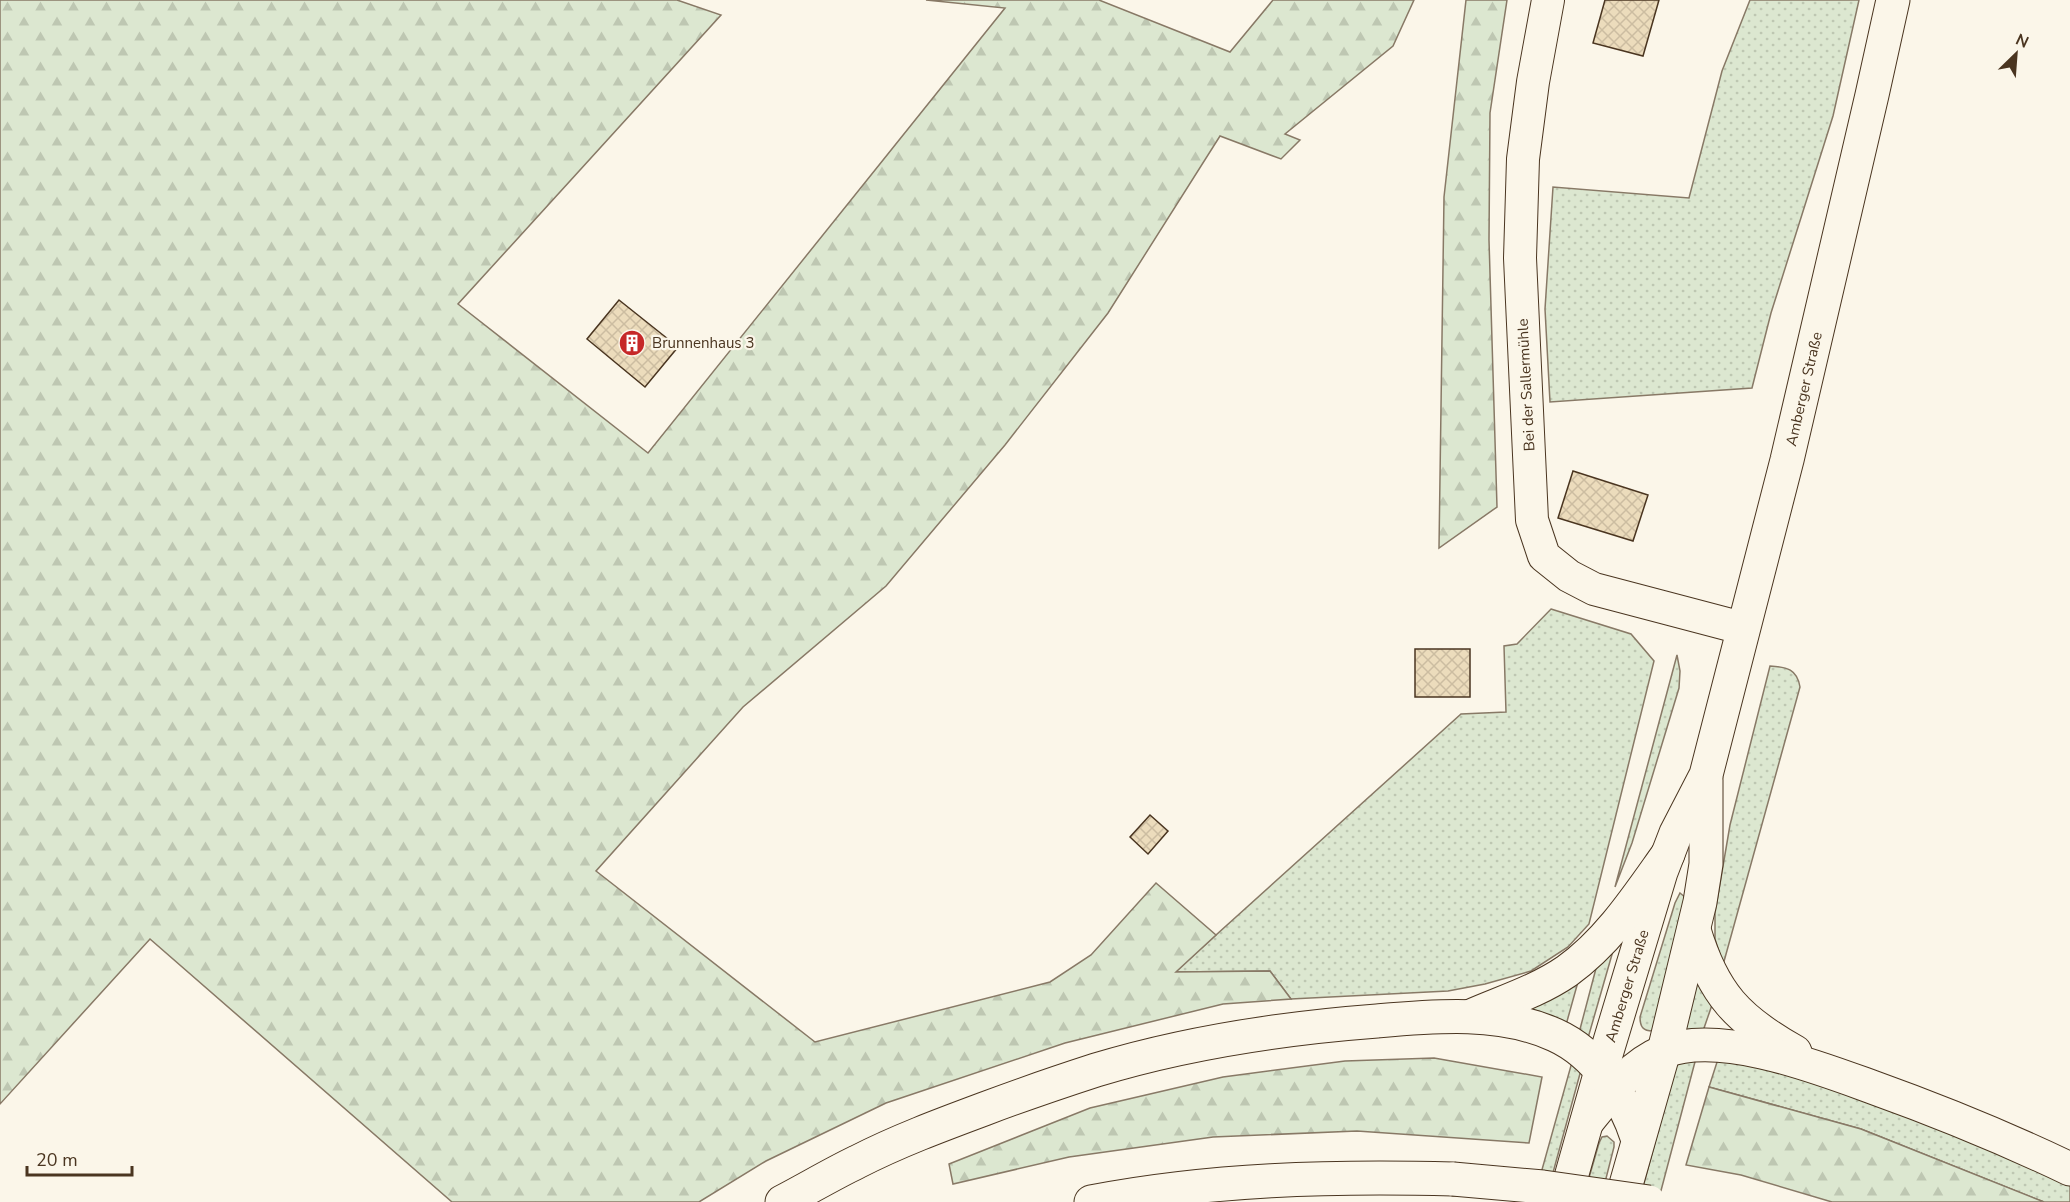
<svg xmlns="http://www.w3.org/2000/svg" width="2070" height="1202" font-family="'Nunito Sans',sans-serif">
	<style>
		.grass { fill: url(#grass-dots); stroke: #887966; stroke-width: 1.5 }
		.forest { fill: url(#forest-firs); stroke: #887966; stroke-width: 1.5 }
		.building { fill: url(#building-cross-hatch); stroke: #4a3520; stroke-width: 1.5 }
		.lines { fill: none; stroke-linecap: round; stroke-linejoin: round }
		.street-casing { stroke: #4a3520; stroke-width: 34 }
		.secondary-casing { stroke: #4a3520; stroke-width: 35 }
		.highway-casing { stroke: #4a3520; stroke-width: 35 }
		.street { stroke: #fbf6e9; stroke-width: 32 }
		.secondary { stroke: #fbf6e9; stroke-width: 33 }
		.highway { stroke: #fbf6e9; stroke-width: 33 }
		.highway-bridge-casing { stroke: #4a3520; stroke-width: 35; stroke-linecap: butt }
		.highway-bridge { stroke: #fbf6e9; stroke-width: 33 }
		.labels { text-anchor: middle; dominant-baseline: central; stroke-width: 4.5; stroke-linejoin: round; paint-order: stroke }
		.poi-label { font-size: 15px; fill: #4a3520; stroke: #fbf6e9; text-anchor: start }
		.street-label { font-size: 15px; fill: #4a3520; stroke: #fbf6e9 }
	</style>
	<defs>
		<pattern id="grass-dots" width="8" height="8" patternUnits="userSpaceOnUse" patternTransform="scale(1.5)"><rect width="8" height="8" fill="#dce7d0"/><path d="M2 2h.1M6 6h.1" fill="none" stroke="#bec7b2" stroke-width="1.8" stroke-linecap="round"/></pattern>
		<pattern id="forest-firs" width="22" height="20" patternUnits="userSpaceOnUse" patternTransform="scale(1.5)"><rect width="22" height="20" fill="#dce7d0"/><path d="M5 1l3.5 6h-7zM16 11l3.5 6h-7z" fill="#bec7b2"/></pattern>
		<pattern id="building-cross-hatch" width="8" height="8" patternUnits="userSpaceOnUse" patternTransform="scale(1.5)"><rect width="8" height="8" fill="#ecdcbc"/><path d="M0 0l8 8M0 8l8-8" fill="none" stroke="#ccbda1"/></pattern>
	</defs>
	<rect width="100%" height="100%" fill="#fbf6e9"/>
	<!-- grass -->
	<g class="grass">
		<path d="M 1750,0 L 1859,0 L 1833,116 L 1771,313 L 1752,388 L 1550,402 L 1545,309 L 1553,187 L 1689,198 L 1722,71 Z"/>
		<path d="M 1551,609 L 1631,634 L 1654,661 L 1589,924 L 1568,947 L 1531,971 L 1485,984 L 1448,991 L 1291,999 L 1270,971 L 1175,972 L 1461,714 L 1506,712 L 1504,646 L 1517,644 Z"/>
		<path d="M 1677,655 L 1680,671 L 1679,688 L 1632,843 L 1615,887 Z"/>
		<path d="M 1770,666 C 1787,667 1797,669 1800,687 L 1723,965 L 1715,939 L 1715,913 L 1730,825 Z"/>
		<path d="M 1680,893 L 1686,898 L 1653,1031 C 1643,1031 1640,1027 1640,1017 L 1675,903 Z"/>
		<path d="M 1615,944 L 1588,1038 L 1579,1033 L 1599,957 Z"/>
		<path d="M 1581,971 L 1566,1025 L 1518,1008 Z"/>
		<path d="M 1698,977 L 1713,1002 L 1703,1031 L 1684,1034 Z"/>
		<path d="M 1696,1058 L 1658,1202 L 1639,1202 L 1677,1061 Z"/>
		<path d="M 1718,1059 L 1742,1061 L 1825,1085 L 1985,1142 L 2070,1183 L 2070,1202 L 2044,1202 L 1861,1129 L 1709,1087 Z"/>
		<path d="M 1572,1062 L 1581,1070 L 1545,1202 L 1533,1202 Z"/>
		<path d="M 1607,1136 L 1614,1142 L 1614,1147 L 1600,1202 L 1582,1202 L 1599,1143 L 1602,1137 Z"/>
	</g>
	<!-- forest -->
	<g class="forest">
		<path d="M 0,0 L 677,0 L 721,15 L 458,304 L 648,453 L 1005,8 L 926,0 L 1099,0 L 1230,52 L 1273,0 L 1414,0 L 1393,46 L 1285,134 L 1300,140 L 1281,159 L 1220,136 L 1108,313 L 1005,445 L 886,586 L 743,707 L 596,871 L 815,1042 L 1050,982 L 1091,955 L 1156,883 L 1216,935 L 1176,972 L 1270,971 L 1291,999 L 1223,1004 L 1065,1043 L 886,1103 L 766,1161 L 699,1202 L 452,1202 L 150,939 L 0,1104 Z"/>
		<path d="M 1466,0 L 1507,0 L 1490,113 L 1489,240 L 1497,507 L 1439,548 L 1444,197 Z"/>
		<path d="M 1434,1058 L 1542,1077 L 1529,1143 L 1357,1131 L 1213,1137 L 1069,1157 L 953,1184 L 949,1164 L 1090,1108 L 1223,1077 L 1345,1061 Z"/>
		<path d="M 1709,1087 L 1861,1129 L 2044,1202 L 1832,1202 L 1741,1175 L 1686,1165 Z"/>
	</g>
	<!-- building -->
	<g class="building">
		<path d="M 1605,0 L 1659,0 L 1643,56 L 1593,43 Z"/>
		<path d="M 619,300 L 678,347 L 645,387 L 587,339 Z"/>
		<path d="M 1573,471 L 1648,495 L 1633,541 L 1558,518 Z"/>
		<rect x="1415" y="649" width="55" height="48"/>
		<path d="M 1150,815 L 1168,831 L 1148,854 L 1130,837 Z"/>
	</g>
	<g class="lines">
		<defs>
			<path id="street" d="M 1548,0 L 1533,82 L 1523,159 L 1520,258 L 1532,520 L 1544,556 L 1569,576 L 1594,589 L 1742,628"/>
			<g id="secondary">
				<path d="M 1564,1202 L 1601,1071 L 1661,872 L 1676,833 L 1706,775 L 1787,460 L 1872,95 L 1893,0"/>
				<path d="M 1621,1202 L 1664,1051 L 1700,902 L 1706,864 L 1706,780"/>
			</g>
			<g id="highway">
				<path d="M 1694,930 C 1713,994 1738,1020 1795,1052"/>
				<path d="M 1471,1016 C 1503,1002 1538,991 1567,971 C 1609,941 1638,896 1668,854"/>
				<path d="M 1587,1122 C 1608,1096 1631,1065 1663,1052 C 1719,1029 1817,1067 1872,1087 C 1939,1111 2005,1138 2070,1169"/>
				<path d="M 782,1202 C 807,1189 832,1174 857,1162 C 898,1141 941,1125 984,1109 C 1021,1095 1059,1082 1096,1070 C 1185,1043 1285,1028 1377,1021 C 1435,1016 1500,1010 1555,1035 C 1597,1054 1624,1097 1638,1140"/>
				<path d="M 1091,1202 C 1211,1179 1330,1176 1453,1179"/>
			</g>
		</defs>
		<!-- street casing -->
		<use href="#street" class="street-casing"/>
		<!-- secondary casing -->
		<use href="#secondary" class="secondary-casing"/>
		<!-- highway casing -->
		<use href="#highway" class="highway-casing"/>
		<!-- street -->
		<use href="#street" class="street"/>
		<!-- secondary -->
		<use href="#secondary" class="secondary"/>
		<!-- highway -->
		<use href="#highway" class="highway"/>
		<defs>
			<path id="highway-bridge" d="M 1453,1179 L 1543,1187 L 1649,1202"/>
		</defs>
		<!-- highway-bridge casing -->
		<use href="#highway-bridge" class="highway-bridge-casing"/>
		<!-- highway-bridge -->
		<use href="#highway-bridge" class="highway-bridge"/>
	</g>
	<!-- icons -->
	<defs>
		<symbol id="building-disc" viewBox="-11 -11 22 22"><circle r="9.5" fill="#c62828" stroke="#fbf6e9"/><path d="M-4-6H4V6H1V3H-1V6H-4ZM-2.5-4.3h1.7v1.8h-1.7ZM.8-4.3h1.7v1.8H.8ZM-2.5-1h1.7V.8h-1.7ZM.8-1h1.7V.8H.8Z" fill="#fff"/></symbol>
	</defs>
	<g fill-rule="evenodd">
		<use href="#building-disc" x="617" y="328" width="30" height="30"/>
	</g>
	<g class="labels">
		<!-- poi labels -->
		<g class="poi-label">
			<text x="652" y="343">Brunnenhaus 3</text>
		</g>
		<!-- street labels -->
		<g class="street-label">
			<text transform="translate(1526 385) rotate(-93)">Bei der Sallermühle</text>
			<text transform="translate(1804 389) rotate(-77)">Amberger Straße</text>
			<text transform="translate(1627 986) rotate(-73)">Amberger Straße</text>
		</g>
	</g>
	<!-- north arrow -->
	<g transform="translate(2016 54) rotate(25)" stroke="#fbf6e9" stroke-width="4.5" paint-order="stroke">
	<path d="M0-4.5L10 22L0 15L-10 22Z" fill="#4a3520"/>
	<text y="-9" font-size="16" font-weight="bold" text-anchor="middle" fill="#4a3520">N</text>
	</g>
	<!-- scale -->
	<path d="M27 1166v9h105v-9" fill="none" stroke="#4a3520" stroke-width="3"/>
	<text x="36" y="1166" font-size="18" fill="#4a3520" stroke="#fbf6e9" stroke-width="4.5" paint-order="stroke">20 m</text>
</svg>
